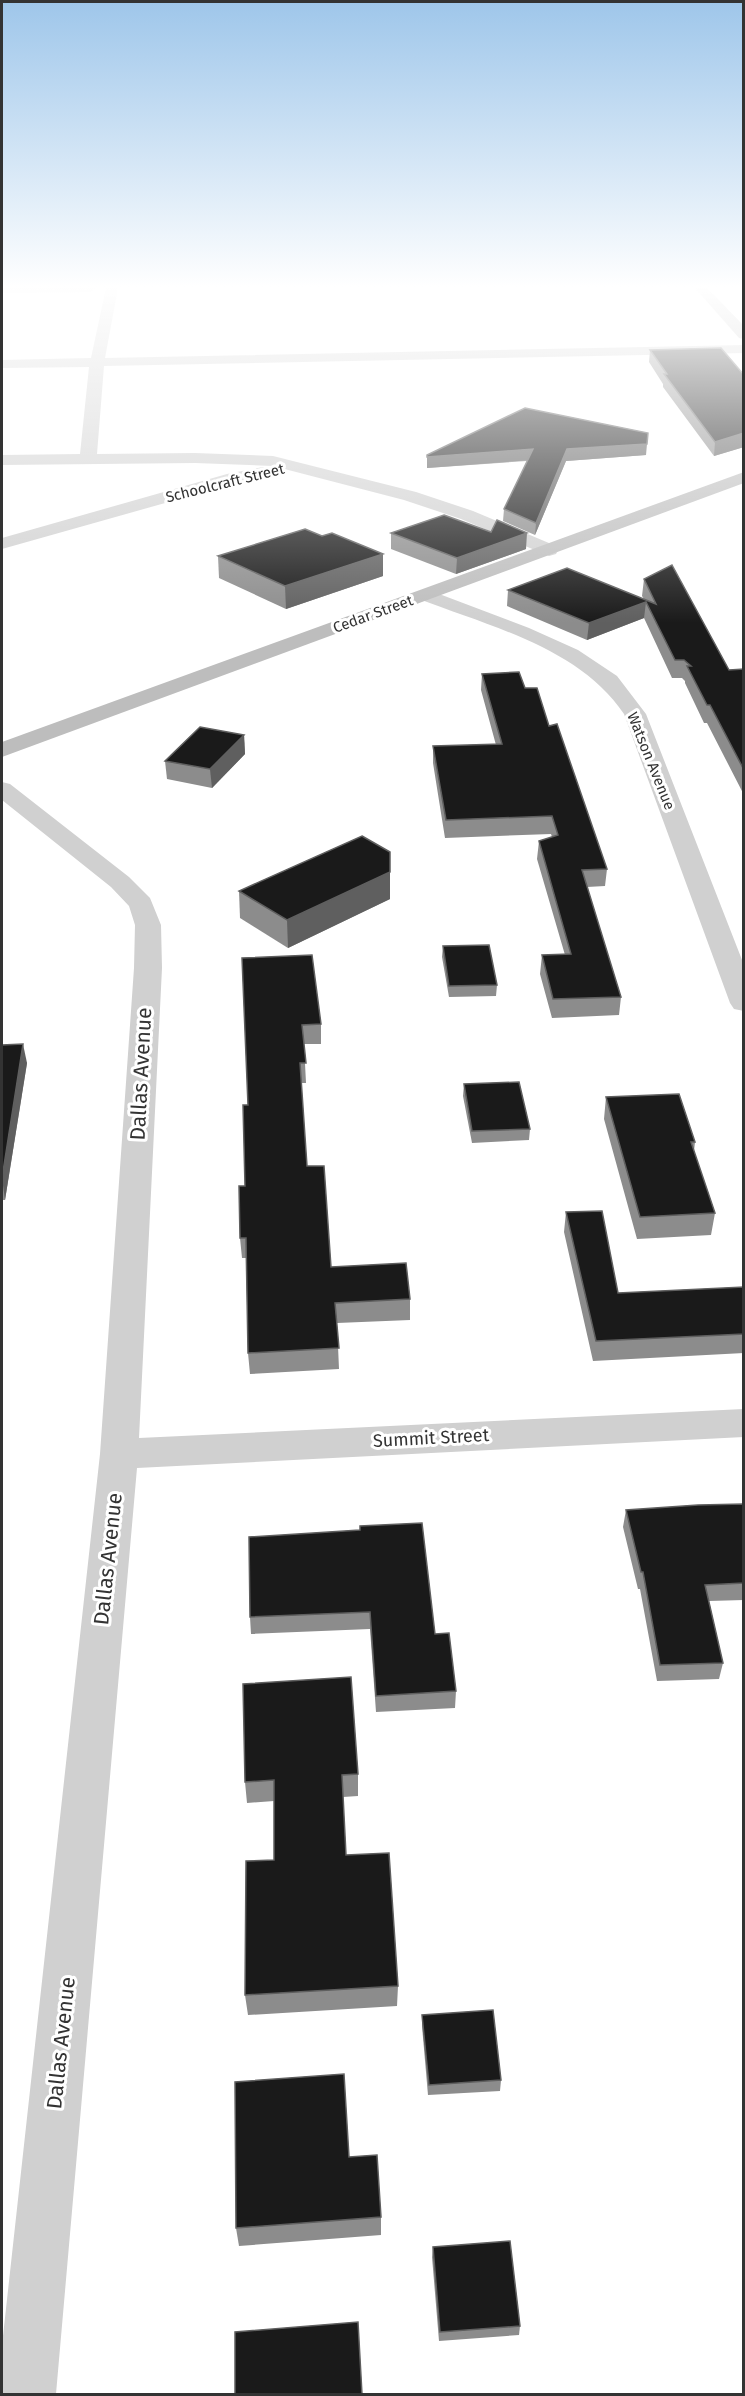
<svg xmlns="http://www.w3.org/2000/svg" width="745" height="2396" font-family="'Fira Sans',sans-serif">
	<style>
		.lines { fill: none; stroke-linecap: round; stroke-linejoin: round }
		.minor { fill: #d0d0d0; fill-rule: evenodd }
		.secondary { fill: #bdbdbd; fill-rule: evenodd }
		.wall { fill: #8c8c8c }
		.shaded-wall { fill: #5f5f5f }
		.building { fill: #1a1a1a; stroke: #5f5f5f; stroke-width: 1.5 }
		.labels { text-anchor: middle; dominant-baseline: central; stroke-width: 6; stroke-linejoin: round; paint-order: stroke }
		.far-street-label { font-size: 15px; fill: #333; stroke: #fff }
		.street-label { font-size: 18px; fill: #333; stroke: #fff }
		.near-street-label { font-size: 21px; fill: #333; stroke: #fff }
	</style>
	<rect width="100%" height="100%" fill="#fff"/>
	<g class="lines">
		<!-- minor -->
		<g class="minor">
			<path d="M 2,288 L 97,288 L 91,292 L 2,293 Z"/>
			<path d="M 106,288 L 118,288 L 105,358 L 744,345 L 744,353 L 104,366 L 97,454 L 195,453 L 273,456 L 416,492 L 473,511 L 556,546 L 558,550 L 556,554 L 549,556 L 461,519 L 404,500 L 273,466 L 195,463 L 2,465 L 2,455 L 80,454 L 89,367 L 2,368 L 2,360 L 91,358 Z"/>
			<path d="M 263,467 L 271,472 L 269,476 L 236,483 L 2,549 L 2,538 L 227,474 Z"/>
			<path d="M 426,589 L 529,628 L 578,650 L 617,676 L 646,714 L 744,965 L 744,1011 L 734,1009 L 730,1003 L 624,714 C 580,648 489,626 419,599 L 416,595 L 419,591 Z"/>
			<path d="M 2,782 L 10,784 L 129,877 L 150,898 L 161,925 L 162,968 L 139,1438 L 744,1409 L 744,1437 L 137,1468 L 56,2394 L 2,2394 L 2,2345 L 100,1454 L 134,968 L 135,925 L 129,906 L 111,887 L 2,800 Z"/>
		</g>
		<!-- secondary -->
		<g class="secondary">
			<path d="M 695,288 L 707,288 L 744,326 L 744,339 L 739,338 Z"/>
			<path d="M 744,472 L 744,483 L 2,757 L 2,742 Z"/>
		</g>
	</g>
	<!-- wall -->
	<g class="wall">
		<path d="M 650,350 L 744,375 L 744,447 L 714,456 L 663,387 L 663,384 L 649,362 Z"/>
		<path d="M 427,455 L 646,455 L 566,461 L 535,535 L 503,521 L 504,509 L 527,461 L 427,468 Z"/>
		<path d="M 391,533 L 526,549 L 456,574 L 391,549 Z"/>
		<path d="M 218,556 L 383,576 L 286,609 L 219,578 Z"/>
		<path d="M 644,579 L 729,670 L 744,669 L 744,795 L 707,723 L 704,723 L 685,683 L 685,681 L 682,678 L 672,678 L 644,618 L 587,640 L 507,606 L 508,590 L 644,599 L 642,596 Z"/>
		<path d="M 482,674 L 525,688 L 549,726 L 607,869 L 605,886 L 587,887 L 621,997 L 619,1015 L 552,1018 L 540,974 L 542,955 L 565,955 L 537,859 L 539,841 L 552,837 L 551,834 L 445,838 L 433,763 L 433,746 L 496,745 L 481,690 Z"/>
		<path d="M 244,735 L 245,754 L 212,788 L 167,779 L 165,761 Z"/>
		<path d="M 239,891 L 390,899 L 288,948 L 240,918 Z"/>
		<path d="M 443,946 L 497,985 L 496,996 L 449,997 L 442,957 Z"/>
		<path d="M 242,958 L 321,1024 L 321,1044 L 304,1044 L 306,1083 L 301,1083 L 307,1166 L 331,1267 L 410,1299 L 410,1320 L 337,1323 L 339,1369 L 250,1374 L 248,1353 L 246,1258 L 242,1258 L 240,1238 L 245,1186 L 248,1105 Z"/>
		<path d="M 2,1045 L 27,1063 L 5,1200 L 2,1200 Z"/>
		<path d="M 464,1084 L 530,1129 L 529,1140 L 472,1143 L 463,1096 Z"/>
		<path d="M 606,1097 L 695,1142 L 694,1151 L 715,1213 L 711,1235 L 637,1239 L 604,1119 Z"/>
		<path d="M 566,1212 L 618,1293 L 744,1287 L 744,1353 L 593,1361 L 564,1232 Z"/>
		<path d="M 744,1504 L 744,1600 L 709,1601 L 723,1663 L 719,1679 L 657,1681 L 640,1589 L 638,1589 L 623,1527 L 626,1510 Z"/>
		<path d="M 249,1537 L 435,1634 L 456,1691 L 455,1708 L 376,1712 L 370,1629 L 251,1634 L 250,1617 Z"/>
		<path d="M 358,1774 L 358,1796 L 343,1797 L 346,1855 L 398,1986 L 397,2006 L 248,2015 L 245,1995 L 274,1860 L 274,1801 L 247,1803 L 245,1782 Z"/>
		<path d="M 422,2015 L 501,2080 L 500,2091 L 428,2095 L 422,2026 Z"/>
		<path d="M 349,2157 L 381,2217 L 381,2235 L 239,2246 L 236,2228 Z"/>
		<path d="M 433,2247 L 520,2326 L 519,2335 L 439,2341 L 432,2257 Z"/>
	</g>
	<!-- shaded-wall -->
	<g class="shaded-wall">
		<path d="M 744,433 L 744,447 L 714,456 L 715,442 Z"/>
		<path d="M 647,444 L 646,455 L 566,461 L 535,535 L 536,523 L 567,449 Z"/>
		<path d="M 533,449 L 532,460 L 427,468 L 427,457 Z"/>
		<path d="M 527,533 L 526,549 L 456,574 L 457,558 Z"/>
		<path d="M 383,554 L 383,576 L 286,609 L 285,586 Z"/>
		<path d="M 646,602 L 644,618 L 587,640 L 589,623 Z"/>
		<path d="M 244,735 L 245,754 L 212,788 L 210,769 Z"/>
		<path d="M 390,872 L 390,899 L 288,948 L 287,920 Z"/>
		<path d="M 23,1044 L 27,1063 L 5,1200 L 2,1178 Z"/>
	</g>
	<!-- building -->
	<g class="building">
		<path d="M 721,348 L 744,375 L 744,433 L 715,442 L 664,374 L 667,374 L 650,350 Z"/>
		<path d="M 525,408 L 648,433 L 647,444 L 567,449 L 536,523 L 504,509 L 533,449 L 427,457 L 427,455 Z"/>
		<path d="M 444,515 L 491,532 L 497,520 L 527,533 L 457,558 L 391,533 Z"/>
		<path d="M 305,529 L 322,536 L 332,533 L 383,554 L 285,586 L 218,556 Z"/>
		<path d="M 672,565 L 729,670 L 744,669 L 744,770 L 710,705 L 707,705 L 687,666 L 691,666 L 684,660 L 675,660 L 646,602 L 589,623 L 508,590 L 567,568 L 656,604 L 644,579 Z"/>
		<path d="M 519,672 L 525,688 L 537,688 L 549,726 L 557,724 L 607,869 L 582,870 L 621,997 L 553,999 L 542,955 L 571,954 L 539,841 L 558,835 L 552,816 L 446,820 L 433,746 L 502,744 L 482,674 Z"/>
		<path d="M 200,727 L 244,735 L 210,769 L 165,761 Z"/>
		<path d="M 362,836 L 390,852 L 390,872 L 287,920 L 239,891 Z"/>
		<path d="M 489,945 L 497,985 L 449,986 L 443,946 Z"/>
		<path d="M 312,955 L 321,1024 L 302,1025 L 306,1063 L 300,1063 L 307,1166 L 324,1166 L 331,1267 L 406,1263 L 410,1299 L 335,1303 L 339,1348 L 248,1353 L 246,1238 L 240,1238 L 239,1186 L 245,1186 L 243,1105 L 248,1105 L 242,958 Z"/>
		<path d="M 23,1044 L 2,1178 L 2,1045 Z"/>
		<path d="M 519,1082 L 530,1129 L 472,1131 L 464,1084 Z"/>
		<path d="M 679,1094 L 695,1142 L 691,1142 L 715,1213 L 640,1217 L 606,1097 Z"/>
		<path d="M 602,1211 L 618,1293 L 744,1287 L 744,1334 L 596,1341 L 566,1212 Z"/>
		<path d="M 744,1504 L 744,1583 L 705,1585 L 723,1663 L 660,1665 L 643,1572 L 641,1572 L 626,1510 L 698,1505 Z"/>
		<path d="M 422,1523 L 435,1634 L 449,1633 L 456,1691 L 376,1696 L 370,1612 L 250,1617 L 249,1537 L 360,1530 L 360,1526 Z"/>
		<path d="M 351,1677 L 358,1774 L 342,1775 L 346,1855 L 389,1853 L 398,1986 L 245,1995 L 246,1861 L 274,1860 L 274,1780 L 245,1782 L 243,1684 Z"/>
		<path d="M 493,2010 L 501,2080 L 429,2085 L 422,2015 Z"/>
		<path d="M 344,2074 L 349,2157 L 377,2155 L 381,2217 L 236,2228 L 235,2082 Z"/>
		<path d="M 510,2241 L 520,2326 L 440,2332 L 433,2247 Z"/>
		<path d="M 358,2322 L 362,2394 L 235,2394 L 235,2332 Z"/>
	</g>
	<!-- sky -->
	<linearGradient id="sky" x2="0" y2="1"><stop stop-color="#9ec6ea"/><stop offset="0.46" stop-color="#fff"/><stop offset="1" stop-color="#fff" stop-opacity="0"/></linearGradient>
	<rect width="745" height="623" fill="url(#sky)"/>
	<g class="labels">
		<!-- far-street labels -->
		<g class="far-street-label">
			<text transform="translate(225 483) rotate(-14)">Schoolcraft Street</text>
			<text transform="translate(373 614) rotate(-20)">Cedar Street</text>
			<text transform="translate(651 761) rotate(68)">Watson Avenue</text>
		</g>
		<!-- street labels -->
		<g class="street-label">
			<text transform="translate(431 1438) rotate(-3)">Summit Street</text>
		</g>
		<!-- near-street labels -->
		<g class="near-street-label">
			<text transform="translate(141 1074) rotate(-87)">Dallas Avenue</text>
			<text transform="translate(108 1559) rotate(-84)">Dallas Avenue</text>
			<text transform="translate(61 2043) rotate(-84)">Dallas Avenue</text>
		</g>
	</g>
	<!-- border -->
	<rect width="745" height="2396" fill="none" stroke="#333333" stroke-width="6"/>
</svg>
